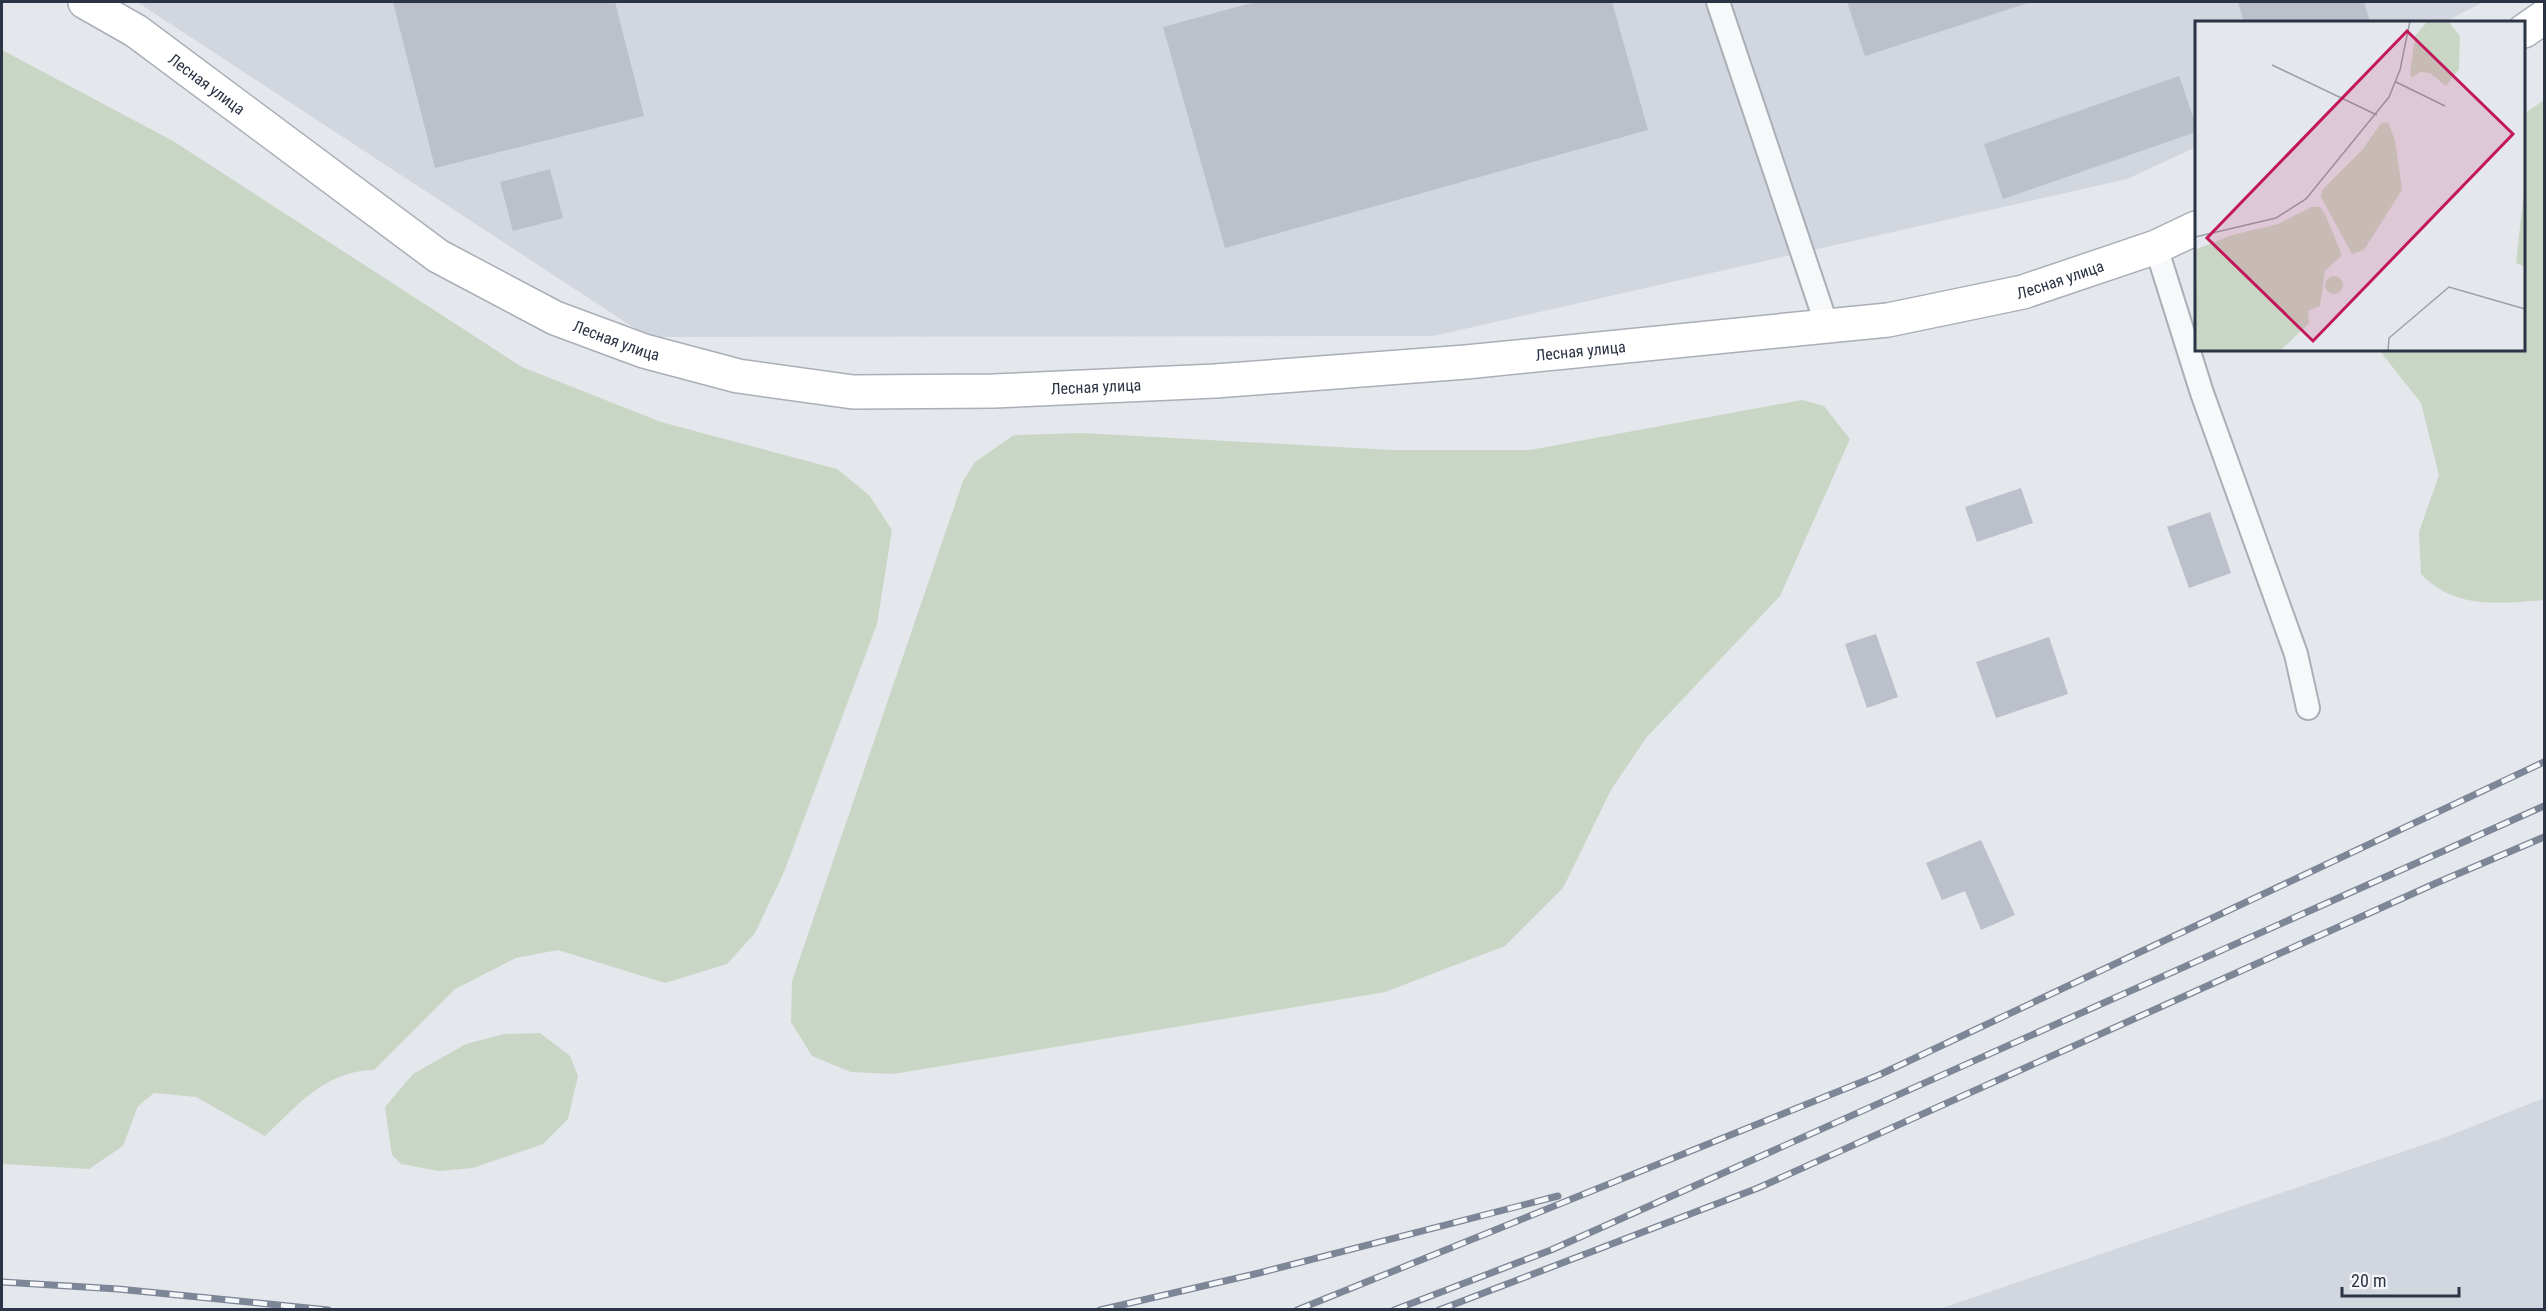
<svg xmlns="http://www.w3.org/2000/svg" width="2546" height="1311" font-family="'Roboto Condensed',sans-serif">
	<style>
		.built { fill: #d2d6de }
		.green { fill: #c9d6c5 }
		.building { fill: #bbc0ca }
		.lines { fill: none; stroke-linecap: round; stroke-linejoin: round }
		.lane-casing { stroke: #a9aeb7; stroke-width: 26 }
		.secondary-casing { stroke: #a9aeb7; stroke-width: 36 }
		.lane { stroke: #f7f8fa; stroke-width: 22 }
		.secondary { stroke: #fff; stroke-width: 33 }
		.rail-casing { stroke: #7d8696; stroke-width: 7 }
		.rail { stroke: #f4f6f9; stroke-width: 4.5; stroke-dasharray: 14; stroke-linecap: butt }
		.labels { text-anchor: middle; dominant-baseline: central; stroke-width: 4.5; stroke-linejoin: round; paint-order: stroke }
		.street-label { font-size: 16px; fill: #2b3445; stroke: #f4f6f9 }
		.inset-road { fill: none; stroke: #9a9fa9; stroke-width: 1.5 }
		.view { fill: #c2185b; fill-opacity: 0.15; stroke: #c2185b; stroke-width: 3 }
		.inset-edge { fill: none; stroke: #2b3445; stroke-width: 3 }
	</style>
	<rect width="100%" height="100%" fill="#e4e7ec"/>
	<!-- built -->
	<g class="built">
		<path d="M 137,2 L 2483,2 L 2445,22 L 2196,22 L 2196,147 L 2127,179 L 1433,336 L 648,337 Z"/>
		<path d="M 2544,1098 L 2544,1309 L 1939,1309 L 2446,1137 Z"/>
	</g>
	<!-- green -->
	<g class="green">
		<path d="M 2,50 L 173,141 L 522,367 L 661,422 L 837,469 L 869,495 L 892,530 L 877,624 L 784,872 L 755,933 L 727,964 L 665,983 L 558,950 L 516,958 L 455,989 L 374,1070 C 325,1071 298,1105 265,1136 L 196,1097 L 154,1093 L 138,1106 L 123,1146 L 89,1169 L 2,1164 Z"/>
		<path d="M 2544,100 L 2544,600 C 2498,603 2456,610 2421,574 L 2419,532 L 2439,475 L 2421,403 L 2379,350 L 2524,350 L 2524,114 Z"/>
		<path d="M 1802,400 L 1824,406 L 1850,439 L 1780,596 L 1646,738 L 1611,790 L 1563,888 L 1505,946 L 1385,992 L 893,1074 L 851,1072 L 812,1056 L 791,1022 L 792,981 L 963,481 L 975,462 L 1014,435 L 1082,433 L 1392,450 L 1530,450 Z"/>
		<path d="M 540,1033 L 570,1056 L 578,1076 L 568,1119 L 543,1144 L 473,1168 L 439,1171 L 401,1164 L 392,1155 L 385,1107 L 413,1074 L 466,1044 L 504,1034 Z"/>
	</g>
	<!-- building -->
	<g class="building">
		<path d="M 393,2 L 615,2 L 644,116 L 435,168 Z"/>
		<path d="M 1255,2 L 1612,2 L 1648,130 L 1225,248 L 1163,27 Z"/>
		<path d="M 1847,2 L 2031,2 L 1865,56 Z"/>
		<path d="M 2238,2 L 2364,2 L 2370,22 L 2244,22 Z"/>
		<path d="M 2179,76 L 2196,125 L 2196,132 L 2003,199 L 1984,144 Z"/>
		<path d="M 550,169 L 563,218 L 513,231 L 500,182 Z"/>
		<path d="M 2021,488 L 2033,523 L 1977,542 L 1965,507 Z"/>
		<path d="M 2210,512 L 2231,573 L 2189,588 L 2167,527 Z"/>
		<path d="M 1876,634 L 1898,697 L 1867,708 L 1845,644 Z"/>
		<path d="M 2049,637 L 2068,694 L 1996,718 L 1976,662 Z"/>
		<path d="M 1981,840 L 2015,915 L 1981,930 L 1965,891 L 1942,900 L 1926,863 Z"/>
	</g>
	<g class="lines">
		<defs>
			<g id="lane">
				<path d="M 1718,2 L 1827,326"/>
				<path d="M 2156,247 L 2202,393 L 2296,654 L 2308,708"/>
			</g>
			<g id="secondary">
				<path id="s1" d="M 85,2 L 136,31 L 438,256 L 555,318 L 644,351 L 738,376 L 853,392 L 994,391 L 1215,381 L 1466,362 L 1888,320 L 2023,292 L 2156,247 L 2196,228"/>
				<path d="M 2524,31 L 2544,17"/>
			</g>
		</defs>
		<!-- lane casing -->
		<use href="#lane" class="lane-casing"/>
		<!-- secondary casing -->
		<use href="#secondary" class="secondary-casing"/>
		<!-- lane -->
		<use href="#lane" class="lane"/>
		<!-- secondary -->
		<use href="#secondary" class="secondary"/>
		<defs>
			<g id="rail">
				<path d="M 2,1282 L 118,1289 L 328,1310"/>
				<path d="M 1100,1310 L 1259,1273 L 1558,1196"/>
				<path d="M 1297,1310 L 1879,1075 L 2544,762"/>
				<path d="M 1394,1310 L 1551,1250 L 2544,806"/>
				<path d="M 1439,1310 L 1758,1188 L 2434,884 L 2544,837"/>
			</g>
		</defs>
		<!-- rail casing -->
		<use href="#rail" class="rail-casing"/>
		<!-- rail -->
		<use href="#rail" class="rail"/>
	</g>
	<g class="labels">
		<!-- street labels -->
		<g class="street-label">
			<text stroke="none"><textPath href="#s1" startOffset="147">Лесная улица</textPath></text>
			<text stroke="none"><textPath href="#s1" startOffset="2091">Лесная улица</textPath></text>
			<text stroke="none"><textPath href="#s1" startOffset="633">Лесная улица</textPath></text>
			<text stroke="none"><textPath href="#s1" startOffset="1605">Лесная улица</textPath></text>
			<text stroke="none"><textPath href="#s1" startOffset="1119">Лесная улица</textPath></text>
		</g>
	</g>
	<!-- overview -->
	<g transform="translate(2195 21)">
		<rect width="330" height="330" fill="#e4e7ec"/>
		<path d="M 233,0 L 254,1 L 265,15 L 264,48 L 251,65 L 235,52 L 225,51 L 217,57 L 215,53 L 220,15 ZM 193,101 L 200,119 L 207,169 L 169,229 L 157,233 L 126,176 L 127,169 L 168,128 L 186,102 ZM 330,161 L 330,246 L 321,242 ZM 116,186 L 125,186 L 131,195 L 147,234 L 130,250 L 125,285 L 113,290 L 114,302 L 85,330 L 0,330 L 2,228 L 37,214 L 83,203 ZM130 264a9 9 0 1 1 18 0a9 9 0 1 1-18 0Z" fill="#c9d6c5"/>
		<path class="inset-road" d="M 77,44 L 182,94M 201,61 L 250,85M 0,216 L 81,197 L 111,178 L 194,76 L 205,49 L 215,0M 193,330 L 194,317 L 254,266 L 330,288"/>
		<path class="view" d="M 212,10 L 318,113 L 118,320 L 12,217 Z"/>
		<rect width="330" height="330" class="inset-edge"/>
	</g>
	<!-- border -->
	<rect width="2546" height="1311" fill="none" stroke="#2b3445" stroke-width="6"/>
	<!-- scale -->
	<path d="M2342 1287v9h117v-9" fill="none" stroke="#2b3445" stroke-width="3"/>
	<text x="2351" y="1287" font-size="18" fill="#2b3445" stroke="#f4f6f9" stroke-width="4.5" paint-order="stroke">20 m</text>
</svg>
